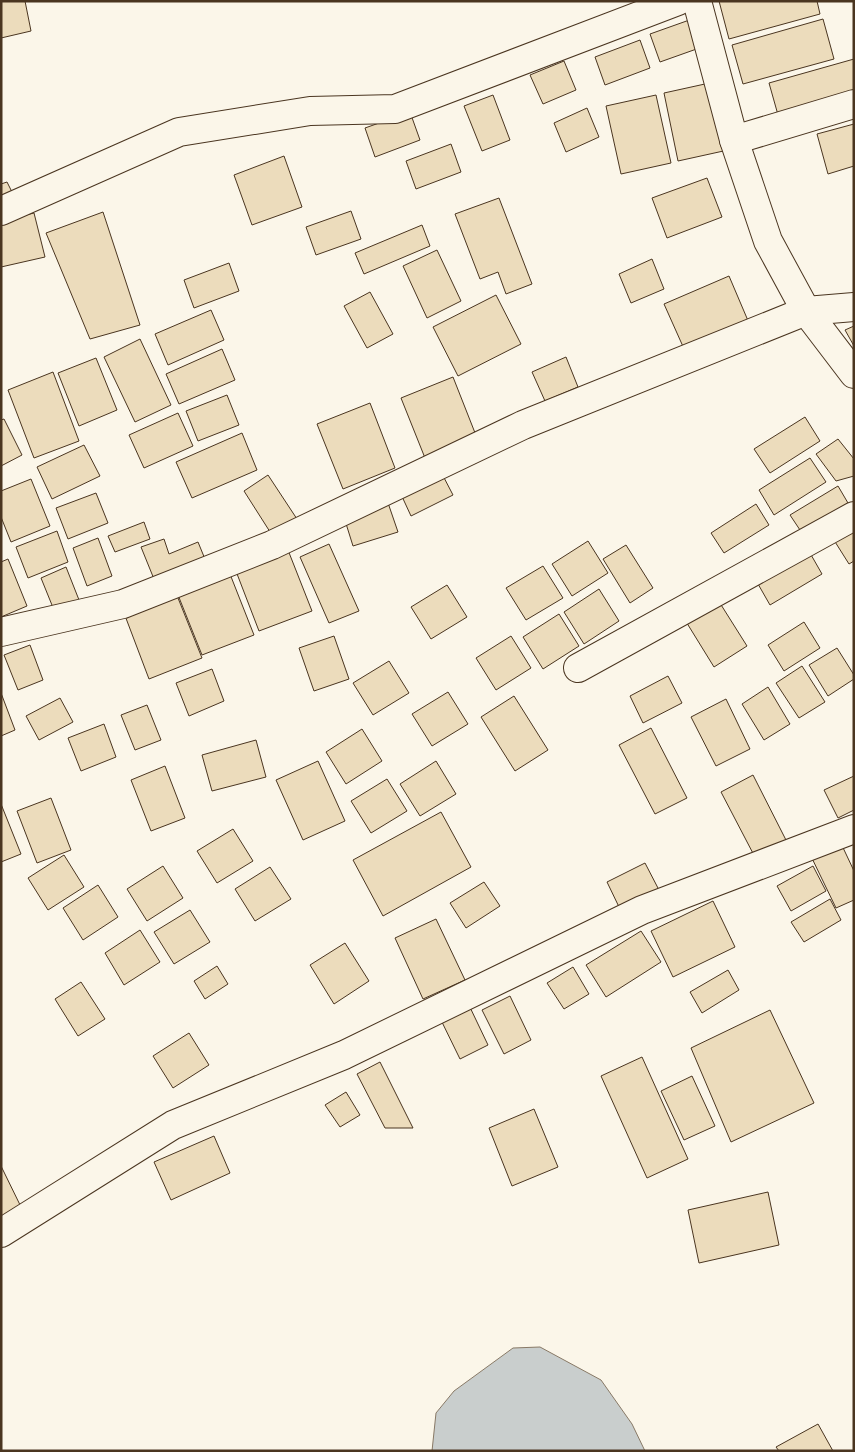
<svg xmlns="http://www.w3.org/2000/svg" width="855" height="1452" font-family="'Titillium Web',sans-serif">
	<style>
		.water { fill: #c9cecd; stroke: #887966 }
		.building { fill: #ecdcbc; stroke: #4a3520 }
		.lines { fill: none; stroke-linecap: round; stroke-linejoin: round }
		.minor-casing { stroke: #4a3520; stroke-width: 30 }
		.minor { stroke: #fbf6e9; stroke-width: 28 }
	</style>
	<rect width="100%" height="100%" fill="#fbf6e9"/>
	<!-- water -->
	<path class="water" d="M 540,1347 L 601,1380 L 632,1424 L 645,1451 L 432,1451 L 436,1413 L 454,1391 L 513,1348 Z"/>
	<!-- building -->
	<g class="building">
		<path d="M 1,1 L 25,1 L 31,31 L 1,38 Z"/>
		<path d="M 719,1 L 817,1 L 820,14 L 729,39 Z"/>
		<path d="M 695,18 L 705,46 L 660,62 L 650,34 Z"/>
		<path d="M 823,19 L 834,59 L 743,84 L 732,45 Z"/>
		<path d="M 640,40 L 650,68 L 605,85 L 595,57 Z"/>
		<path d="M 854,59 L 854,101 L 780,122 L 769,83 Z"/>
		<path d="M 564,61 L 576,90 L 543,104 L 530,75 Z"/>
		<path d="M 714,82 L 728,150 L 678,161 L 664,93 Z"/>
		<path d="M 493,95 L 510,140 L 482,151 L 464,106 Z"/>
		<path d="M 656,95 L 671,163 L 621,174 L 606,106 Z"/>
		<path d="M 587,108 L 599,137 L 566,152 L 554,123 Z"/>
		<path d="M 410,112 L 420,140 L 375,157 L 365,128 Z"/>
		<path d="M 854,124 L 854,166 L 828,174 L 817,134 Z"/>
		<path d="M 451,144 L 461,172 L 416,189 L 406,161 Z"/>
		<path d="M 284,156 L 302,207 L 252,225 L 234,175 Z"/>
		<path d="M 707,178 L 722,217 L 667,238 L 652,198 Z"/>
		<path d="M 7,182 L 15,198 L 1,205 L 1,184 Z"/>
		<path d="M 499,198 L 532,284 L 506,294 L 498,272 L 480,279 L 455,214 Z"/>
		<path d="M 351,211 L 361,239 L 316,255 L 306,227 Z"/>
		<path d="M 103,212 L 140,325 L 90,339 L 46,233 Z"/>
		<path d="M 34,213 L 45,257 L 1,267 L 1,221 Z"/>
		<path d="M 422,225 L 430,246 L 364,274 L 355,253 Z"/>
		<path d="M 437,250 L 461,301 L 427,318 L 403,266 Z"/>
		<path d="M 652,259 L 664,289 L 631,303 L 619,274 Z"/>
		<path d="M 229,263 L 239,291 L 194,308 L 184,280 Z"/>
		<path d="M 729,276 L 749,323 L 685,351 L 664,304 Z"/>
		<path d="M 370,292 L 393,334 L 367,348 L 344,306 Z"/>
		<path d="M 496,295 L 521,344 L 458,376 L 433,327 Z"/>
		<path d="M 211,310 L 224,340 L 168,365 L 155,334 Z"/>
		<path d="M 854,326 L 854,346 L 845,330 Z"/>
		<path d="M 140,339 L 171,405 L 135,422 L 104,357 Z"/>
		<path d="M 222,349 L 235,380 L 179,404 L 166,374 Z"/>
		<path d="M 566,357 L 578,387 L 545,401 L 532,372 Z"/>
		<path d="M 96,358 L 117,410 L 79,426 L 58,373 Z"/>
		<path d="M 53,372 L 79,441 L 34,458 L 8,390 Z"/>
		<path d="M 453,377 L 479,443 L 427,463 L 401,398 Z"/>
		<path d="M 227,395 L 239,425 L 198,441 L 186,411 Z"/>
		<path d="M 370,403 L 395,468 L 343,489 L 317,424 Z"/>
		<path d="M 178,413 L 193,446 L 144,468 L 129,435 Z"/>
		<path d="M 805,417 L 820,441 L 770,473 L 754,449 Z"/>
		<path d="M 4,419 L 22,455 L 1,466 L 1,420 Z"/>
		<path d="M 242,433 L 257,470 L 192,498 L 176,462 Z"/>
		<path d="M 838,439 L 854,459 L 854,476 L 836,481 L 816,454 Z"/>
		<path d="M 84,445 L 100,476 L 52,499 L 37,467 Z"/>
		<path d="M 810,458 L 826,482 L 774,515 L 759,490 Z"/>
		<path d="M 440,470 L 453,495 L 411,516 L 399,490 Z"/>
		<path d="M 268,475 L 297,519 L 272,535 L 244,491 Z"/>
		<path d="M 31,479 L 50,526 L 11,542 L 1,517 L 1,491 Z"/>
		<path d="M 838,486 L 848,503 L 802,533 L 790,515 Z"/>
		<path d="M 96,493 L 108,523 L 68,539 L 56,508 Z"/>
		<path d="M 387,500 L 398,532 L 353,546 L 343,514 Z"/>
		<path d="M 756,504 L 769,525 L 724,553 L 711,533 Z"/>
		<path d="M 144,522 L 150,539 L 115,552 L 108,536 Z"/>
		<path d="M 57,531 L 68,562 L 28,578 L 16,547 Z"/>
		<path d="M 854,531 L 854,561 L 849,564 L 832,537 Z"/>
		<path d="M 98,538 L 112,576 L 87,586 L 73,548 Z"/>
		<path d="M 164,539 L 169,554 L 198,542 L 207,564 L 156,584 L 141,547 Z"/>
		<path d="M 588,541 L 608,573 L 572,596 L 552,564 Z"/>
		<path d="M 329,544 L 359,611 L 329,623 L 300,557 Z"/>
		<path d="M 286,545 L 312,611 L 259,631 L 234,566 Z"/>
		<path d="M 626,545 L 653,588 L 630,603 L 603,559 Z"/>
		<path d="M 806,546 L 822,574 L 770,605 L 754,577 Z"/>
		<path d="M 8,559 L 27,606 L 1,617 L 1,562 Z"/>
		<path d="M 543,566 L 563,598 L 526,620 L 506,588 Z"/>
		<path d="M 66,567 L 81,605 L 56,615 L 41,578 Z"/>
		<path d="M 228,569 L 254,635 L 202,655 L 176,590 Z"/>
		<path d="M 447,585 L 467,617 L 431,639 L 411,607 Z"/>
		<path d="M 599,589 L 619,621 L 584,644 L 564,612 Z"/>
		<path d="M 176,593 L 202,658 L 149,679 L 124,613 Z"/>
		<path d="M 718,600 L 747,646 L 714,667 L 685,620 Z"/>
		<path d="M 559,614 L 579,646 L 543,669 L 523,637 Z"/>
		<path d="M 804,622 L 820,648 L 784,671 L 768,645 Z"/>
		<path d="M 334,636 L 349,679 L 314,691 L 299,648 Z"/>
		<path d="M 511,636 L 531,668 L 496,690 L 476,658 Z"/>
		<path d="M 30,645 L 43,680 L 18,690 L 4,655 Z"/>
		<path d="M 837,648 L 854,675 L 854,679 L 828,696 L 809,665 Z"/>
		<path d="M 389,661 L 409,693 L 373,715 L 353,683 Z"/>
		<path d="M 802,666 L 825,702 L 799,718 L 776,683 Z"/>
		<path d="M 212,669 L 224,701 L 189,716 L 176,683 Z"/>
		<path d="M 668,676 L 682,703 L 643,723 L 630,696 Z"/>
		<path d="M 768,687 L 790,724 L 764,740 L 742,704 Z"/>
		<path d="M 448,692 L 468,724 L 432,746 L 412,714 Z"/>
		<path d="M 1,693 L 15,730 L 1,736 Z"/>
		<path d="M 514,696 L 548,750 L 515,771 L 481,717 Z"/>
		<path d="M 60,698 L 73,722 L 39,740 L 26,716 Z"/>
		<path d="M 726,699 L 750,749 L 716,766 L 691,717 Z"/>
		<path d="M 147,705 L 161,740 L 135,750 L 121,715 Z"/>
		<path d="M 104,724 L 116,757 L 81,771 L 68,738 Z"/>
		<path d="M 651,728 L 687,798 L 655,814 L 619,745 Z"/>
		<path d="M 362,729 L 382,761 L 346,784 L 326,752 Z"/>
		<path d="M 256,740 L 266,777 L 212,791 L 202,755 Z"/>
		<path d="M 318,761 L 345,821 L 303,840 L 276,780 Z"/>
		<path d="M 436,761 L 456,794 L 420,816 L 400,784 Z"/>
		<path d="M 165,766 L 185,818 L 151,831 L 131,780 Z"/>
		<path d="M 753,775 L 788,844 L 757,861 L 721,792 Z"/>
		<path d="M 854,776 L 854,810 L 838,818 L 824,790 Z"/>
		<path d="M 387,779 L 407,811 L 371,833 L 351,801 Z"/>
		<path d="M 51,798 L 71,850 L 37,863 L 17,811 Z"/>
		<path d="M 1,804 L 21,854 L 1,862 Z"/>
		<path d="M 441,812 L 471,867 L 383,916 L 353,860 Z"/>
		<path d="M 233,829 L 253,861 L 217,883 L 197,851 Z"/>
		<path d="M 838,837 L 854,871 L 854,900 L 836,908 L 808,850 Z"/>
		<path d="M 64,855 L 84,887 L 48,910 L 28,878 Z"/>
		<path d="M 645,863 L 659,890 L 620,909 L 607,882 Z"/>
		<path d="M 163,866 L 183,898 L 147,921 L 127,889 Z"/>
		<path d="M 813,866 L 826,891 L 791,911 L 777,886 Z"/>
		<path d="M 270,867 L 291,899 L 255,921 L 235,889 Z"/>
		<path d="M 484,882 L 500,906 L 466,928 L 450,903 Z"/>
		<path d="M 98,885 L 118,917 L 83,940 L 63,908 Z"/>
		<path d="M 830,899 L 841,920 L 804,942 L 791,922 Z"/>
		<path d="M 713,901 L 735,947 L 673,977 L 651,931 Z"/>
		<path d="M 190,910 L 210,942 L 174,964 L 154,932 Z"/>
		<path d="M 436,919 L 465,980 L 423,999 L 395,938 Z"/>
		<path d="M 140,930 L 160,962 L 124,985 L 105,953 Z"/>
		<path d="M 641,931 L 661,962 L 606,997 L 586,965 Z"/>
		<path d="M 345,943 L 369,981 L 334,1004 L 310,965 Z"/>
		<path d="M 217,966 L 228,984 L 205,999 L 194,981 Z"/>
		<path d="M 573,967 L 589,994 L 564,1009 L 547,983 Z"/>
		<path d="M 728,970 L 739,990 L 702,1013 L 690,992 Z"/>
		<path d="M 81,982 L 105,1019 L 78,1036 L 55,999 Z"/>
		<path d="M 510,996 L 531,1040 L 504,1054 L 482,1010 Z"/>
		<path d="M 467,1001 L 488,1045 L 460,1059 L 439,1016 Z"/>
		<path d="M 770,1010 L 814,1103 L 731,1142 L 691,1048 Z"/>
		<path d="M 189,1033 L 209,1065 L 173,1088 L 153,1056 Z"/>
		<path d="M 642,1057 L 688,1159 L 647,1178 L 601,1076 Z"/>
		<path d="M 380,1062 L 413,1128 L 385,1128 L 357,1074 Z"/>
		<path d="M 692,1076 L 715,1126 L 684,1140 L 661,1091 Z"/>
		<path d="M 346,1092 L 360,1115 L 340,1127 L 325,1105 Z"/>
		<path d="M 534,1109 L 558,1167 L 512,1186 L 489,1128 Z"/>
		<path d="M 214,1136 L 230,1173 L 171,1200 L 154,1162 Z"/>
		<path d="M 1,1166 L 23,1211 L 1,1221 Z"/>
		<path d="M 768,1192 L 779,1245 L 699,1263 L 688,1210 Z"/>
		<path d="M 818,1424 L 833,1451 L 779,1451 L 776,1447 Z"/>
	</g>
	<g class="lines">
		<defs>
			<g id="minor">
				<path d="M 697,1 L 734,140 L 768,241 L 806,311 L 854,374"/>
				<path d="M 734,140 L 854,104"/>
				<path d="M 1,211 L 179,132 L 310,111 L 395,109 L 678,1"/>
				<path d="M 1,632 L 123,604 L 272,545 L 523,425 L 806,311 L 854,307"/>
				<path d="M 578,668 L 854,516"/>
				<path d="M 1,1233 L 173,1125 L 344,1055 L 642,910 L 854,829"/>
			</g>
		</defs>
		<!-- minor casing -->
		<use href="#minor" class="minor-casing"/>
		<!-- minor -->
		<use href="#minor" class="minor"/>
	</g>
	<!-- border -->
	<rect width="855" height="1452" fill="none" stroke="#4a3520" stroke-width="5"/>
</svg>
